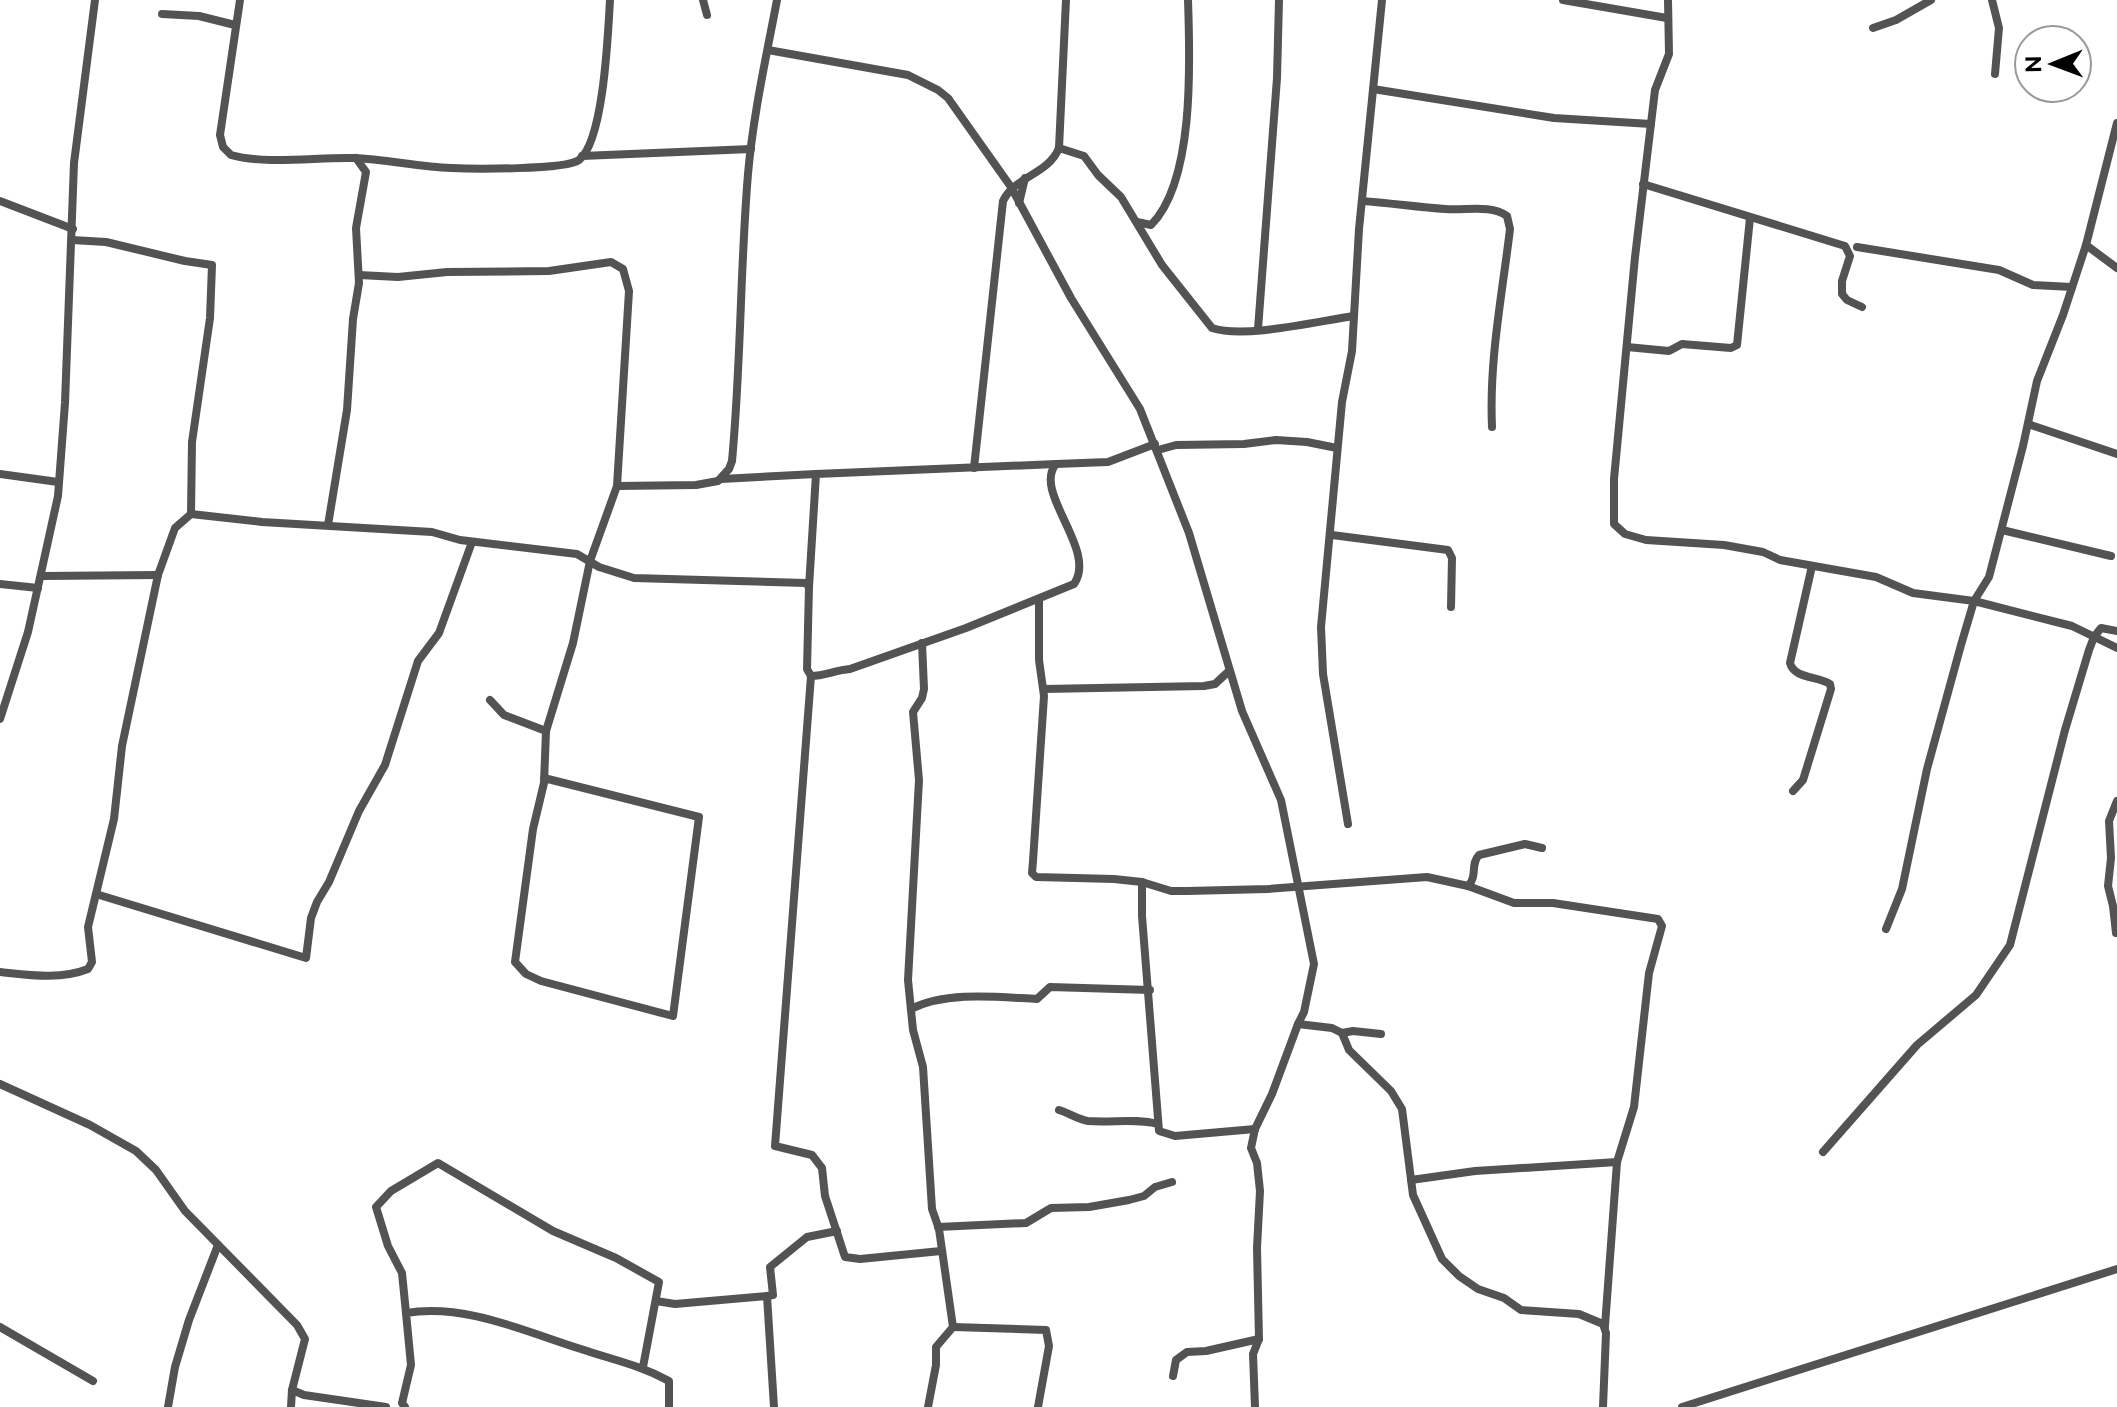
<svg xmlns="http://www.w3.org/2000/svg" width="2117" height="1407" font-family="Raleway,sans-serif">
	<style>
		.lines { fill: none; stroke-linecap: round; stroke-linejoin: round }
		.street { stroke: #535353; stroke-width: 8 }
	</style>
	<rect width="100%" height="100%" fill="#fff"/>
	<g class="lines">
		<!-- street -->
		<g class="street">
			<path d="M 240,0 L 220,135 L 223,147 L 231,155 C 267,165 316,157 353,158 C 386,159 418,167 451,168 C 471,169 566,170 579,160 C 604,141 608,32 610,0"/>
			<path d="M 703,0 L 707,15"/>
			<path d="M 1563,0 L 1667,18"/>
			<path d="M 1668,0 L 1669,54 L 1655,90 L 1635,257 L 1614,479 L 1614,524 L 1625,534 L 1646,540 L 1724,545 L 1763,552 L 1780,560 L 1876,577 L 1913,593 L 1974,601 L 2072,626 L 2117,648"/>
			<path d="M 1992,0 L 1999,28 L 1995,74"/>
			<path d="M 162,14 L 199,16 L 235,25"/>
			<path d="M 1873,28 L 1896,20 L 1931,0"/>
			<path d="M 768,50 L 908,75 L 938,90 L 948,98 L 1011,187 L 1071,298 L 1140,409 L 1189,533 L 1242,711 L 1281,800 L 1314,964 L 1304,1012 L 1298,1024 L 1332,1028 L 1342,1033 L 1349,1050 L 1391,1091 L 1402,1109 L 1413,1195 L 1442,1259 L 1459,1276 L 1478,1289 L 1504,1298 L 1521,1310 L 1579,1314 L 1603,1324 L 1606,1333 L 1603,1407"/>
			<path d="M 1373,89 L 1554,118 L 1651,124"/>
			<path d="M 1059,148 L 1084,156 L 1098,175 L 1121,197 L 1162,265 L 1212,328 C 1245,339 1318,321 1354,316"/>
			<path d="M 582,156 L 751,149"/>
			<path d="M 1643,184 L 1845,246 L 1850,256 L 1842,281 L 1842,294 L 1847,300 L 1862,307"/>
			<path d="M 0,201 L 73,229"/>
			<path d="M 1362,201 C 1390,203 1417,207 1445,209 C 1465,211 1490,204 1507,216 L 1510,229 C 1502,296 1489,360 1492,427"/>
			<path d="M 1019,203 L 1025,178"/>
			<path d="M 1137,222 L 1151,225 C 1195,181 1190,60 1188,0"/>
			<path d="M 72,240 L 106,242 L 185,261 L 212,265 L 210,318 L 192,442 L 191,514"/>
			<path d="M 2086,245 L 2117,268"/>
			<path d="M 1857,247 L 1999,270 L 2033,285 L 2072,287"/>
			<path d="M 359,275 L 398,277 L 447,272 L 549,271 L 611,262 L 623,269 L 629,291 L 617,486 L 590,561 L 573,643 L 546,731 L 544,783 L 533,829 L 515,962 L 526,974 L 541,981 L 673,1016 L 699,817 L 544,778"/>
			<path d="M 1258,329 L 1277,78 L 1279,0"/>
			<path d="M 1627,347 L 1669,351 L 1682,344 L 1731,348 L 1737,345 L 1750,218"/>
			<path d="M 2028,424 L 2117,454"/>
			<path d="M 1158,450 L 1176,445 L 1244,444 L 1276,440 L 1307,442 L 1337,448"/>
			<path d="M 974,468 L 1003,201 C 1015,176 1048,175 1059,148 L 1066,0"/>
			<path d="M 0,474 L 58,482"/>
			<path d="M 721,479 L 816,474"/>
			<path d="M 617,486 L 696,485 L 718,481 L 729,469 L 732,461 C 741,366 740,270 748,174 C 753,116 766,58 777,0"/>
			<path d="M 328,525 L 347,410 L 353,319 L 359,283 L 356,228 L 366,172 L 356,158"/>
			<path d="M 2002,530 L 2111,556"/>
			<path d="M 1332,535 L 1448,550 L 1452,558 L 1451,607"/>
			<path d="M 42,576 L 158,575"/>
			<path d="M 0,584 L 38,588"/>
			<path d="M 809,587 L 816,474 L 1056,464"/>
			<path d="M 1039,599 L 1039,660 L 1044,696 L 1033,861 L 1032,873 L 1036,877 L 1114,879 L 1142,882 L 1171,891 L 1187,891 L 1268,889 L 1427,877 L 1468,886 L 1514,903 L 1553,903 L 1658,919 L 1662,926 L 1649,973 L 1634,1107 L 1617,1162 L 1605,1326"/>
			<path d="M 922,643 L 924,689 L 922,698 L 913,712 L 919,780 L 908,980 L 913,1030 L 923,1067 L 932,1209 L 939,1229 L 953,1327 L 936,1347 L 936,1365 L 928,1407"/>
			<path d="M 811,676 L 775,1146 L 812,1155 L 822,1168 L 825,1196 L 845,1257 L 860,1259 L 941,1251"/>
			<path d="M 1044,689 L 1204,686 L 1215,684 L 1229,671"/>
			<path d="M 490,700 L 504,715 L 546,731"/>
			<path d="M 0,719 L 28,632 L 58,496 L 65,403 L 74,163 L 95,0"/>
			<path d="M 1793,791 L 1803,780 L 1831,689 L 1830,684 C 1818,676 1794,679 1790,663 L 1812,566"/>
			<path d="M 1348,824 L 1323,674 L 1321,627 L 1342,402 L 1352,351 L 1359,229 L 1382,0"/>
			<path d="M 1142,882 L 1142,916 L 1159,1131 L 1175,1136 L 1255,1129"/>
			<path d="M 1468,886 C 1478,876 1470,864 1479,855 L 1525,844 L 1542,848"/>
			<path d="M 96,894 L 306,958 L 311,918 L 317,902 L 329,882 L 359,811 L 385,765 L 418,661 L 439,633 L 472,542"/>
			<path d="M 1886,929 L 1902,889 L 1927,769 L 1961,645 L 1974,601 L 1989,577 L 2023,446 L 2037,381 L 2063,315 L 2086,245 L 2117,123"/>
			<path d="M 2116,933 L 2113,906 L 2108,886 L 2111,858 L 2109,821 L 2117,801"/>
			<path d="M 0,972 C 29,975 60,980 88,969 L 92,962 L 88,927 L 114,819 L 122,746 L 158,575 L 175,528 L 191,514 L 262,522 L 432,532 L 460,540 L 577,554 L 599,567 L 634,578 L 806,583 L 809,587 L 807,669 L 811,676 C 824,676 836,670 850,669 L 966,628 L 1074,584 C 1098,550 1032,492 1056,464 L 1108,462 L 1155,444"/>
			<path d="M 911,1009 C 947,991 997,997 1037,999 L 1050,987 L 1150,990"/>
			<path d="M 1342,1033 L 1353,1031 L 1381,1034"/>
			<path d="M 0,1084 L 90,1125 L 136,1151 L 156,1170 L 185,1211 L 297,1325 L 305,1339 L 292,1390 L 291,1407"/>
			<path d="M 1059,1110 C 1069,1113 1079,1120 1088,1121 C 1112,1123 1135,1118 1158,1124"/>
			<path d="M 1823,1152 L 1917,1045 L 1976,995 L 2010,945 L 2065,730 L 2089,650 L 2094,637 L 2101,628 L 2117,631"/>
			<path d="M 1411,1180 L 1475,1171 L 1617,1162"/>
			<path d="M 938,1227 L 1026,1223 L 1051,1208 L 1089,1207 L 1129,1200 L 1144,1196 L 1155,1187 L 1172,1182"/>
			<path d="M 767,1296 L 773,1295 L 770,1267 L 807,1237 L 837,1231"/>
			<path d="M 656,1301 L 675,1304 L 767,1296 L 774,1407"/>
			<path d="M 406,1313 L 402,1273 L 388,1246 L 376,1207 L 391,1191 L 438,1163 L 553,1231 L 616,1258 L 659,1282 L 643,1367"/>
			<path d="M 0,1327 L 93,1381"/>
			<path d="M 953,1327 L 1046,1330 L 1049,1346 L 1038,1407"/>
			<path d="M 1173,1376 L 1176,1360 L 1187,1352 L 1206,1351 L 1259,1339"/>
			<path d="M 292,1390 L 304,1395 L 386,1407"/>
			<path d="M 168,1407 L 175,1367 L 189,1320 L 218,1245"/>
			<path d="M 405,1407 L 402,1403 L 411,1365 L 406,1313 C 465,1303 526,1332 581,1349 C 613,1360 640,1365 669,1381 L 669,1407"/>
			<path d="M 1255,1407 L 1253,1354 L 1259,1339 L 1257,1248 L 1260,1191 L 1257,1163 L 1251,1148 L 1255,1129 L 1272,1094 L 1298,1024"/>
			<path d="M 1682,1407 L 2117,1269"/>
		</g>
	</g>
	<!-- north arrow -->
	<g transform="translate(2053 64) rotate(269)"><circle r="38" fill="#ffffff" stroke="#999999" stroke-width="2"/>
	<path d="M0-6L14 30L0 20L-14 30Z" fill="#000000"/>
	<text y="-12" font-size="22" font-weight="bold" text-anchor="middle" fill="#000000">N</text>
	</g>
</svg>
